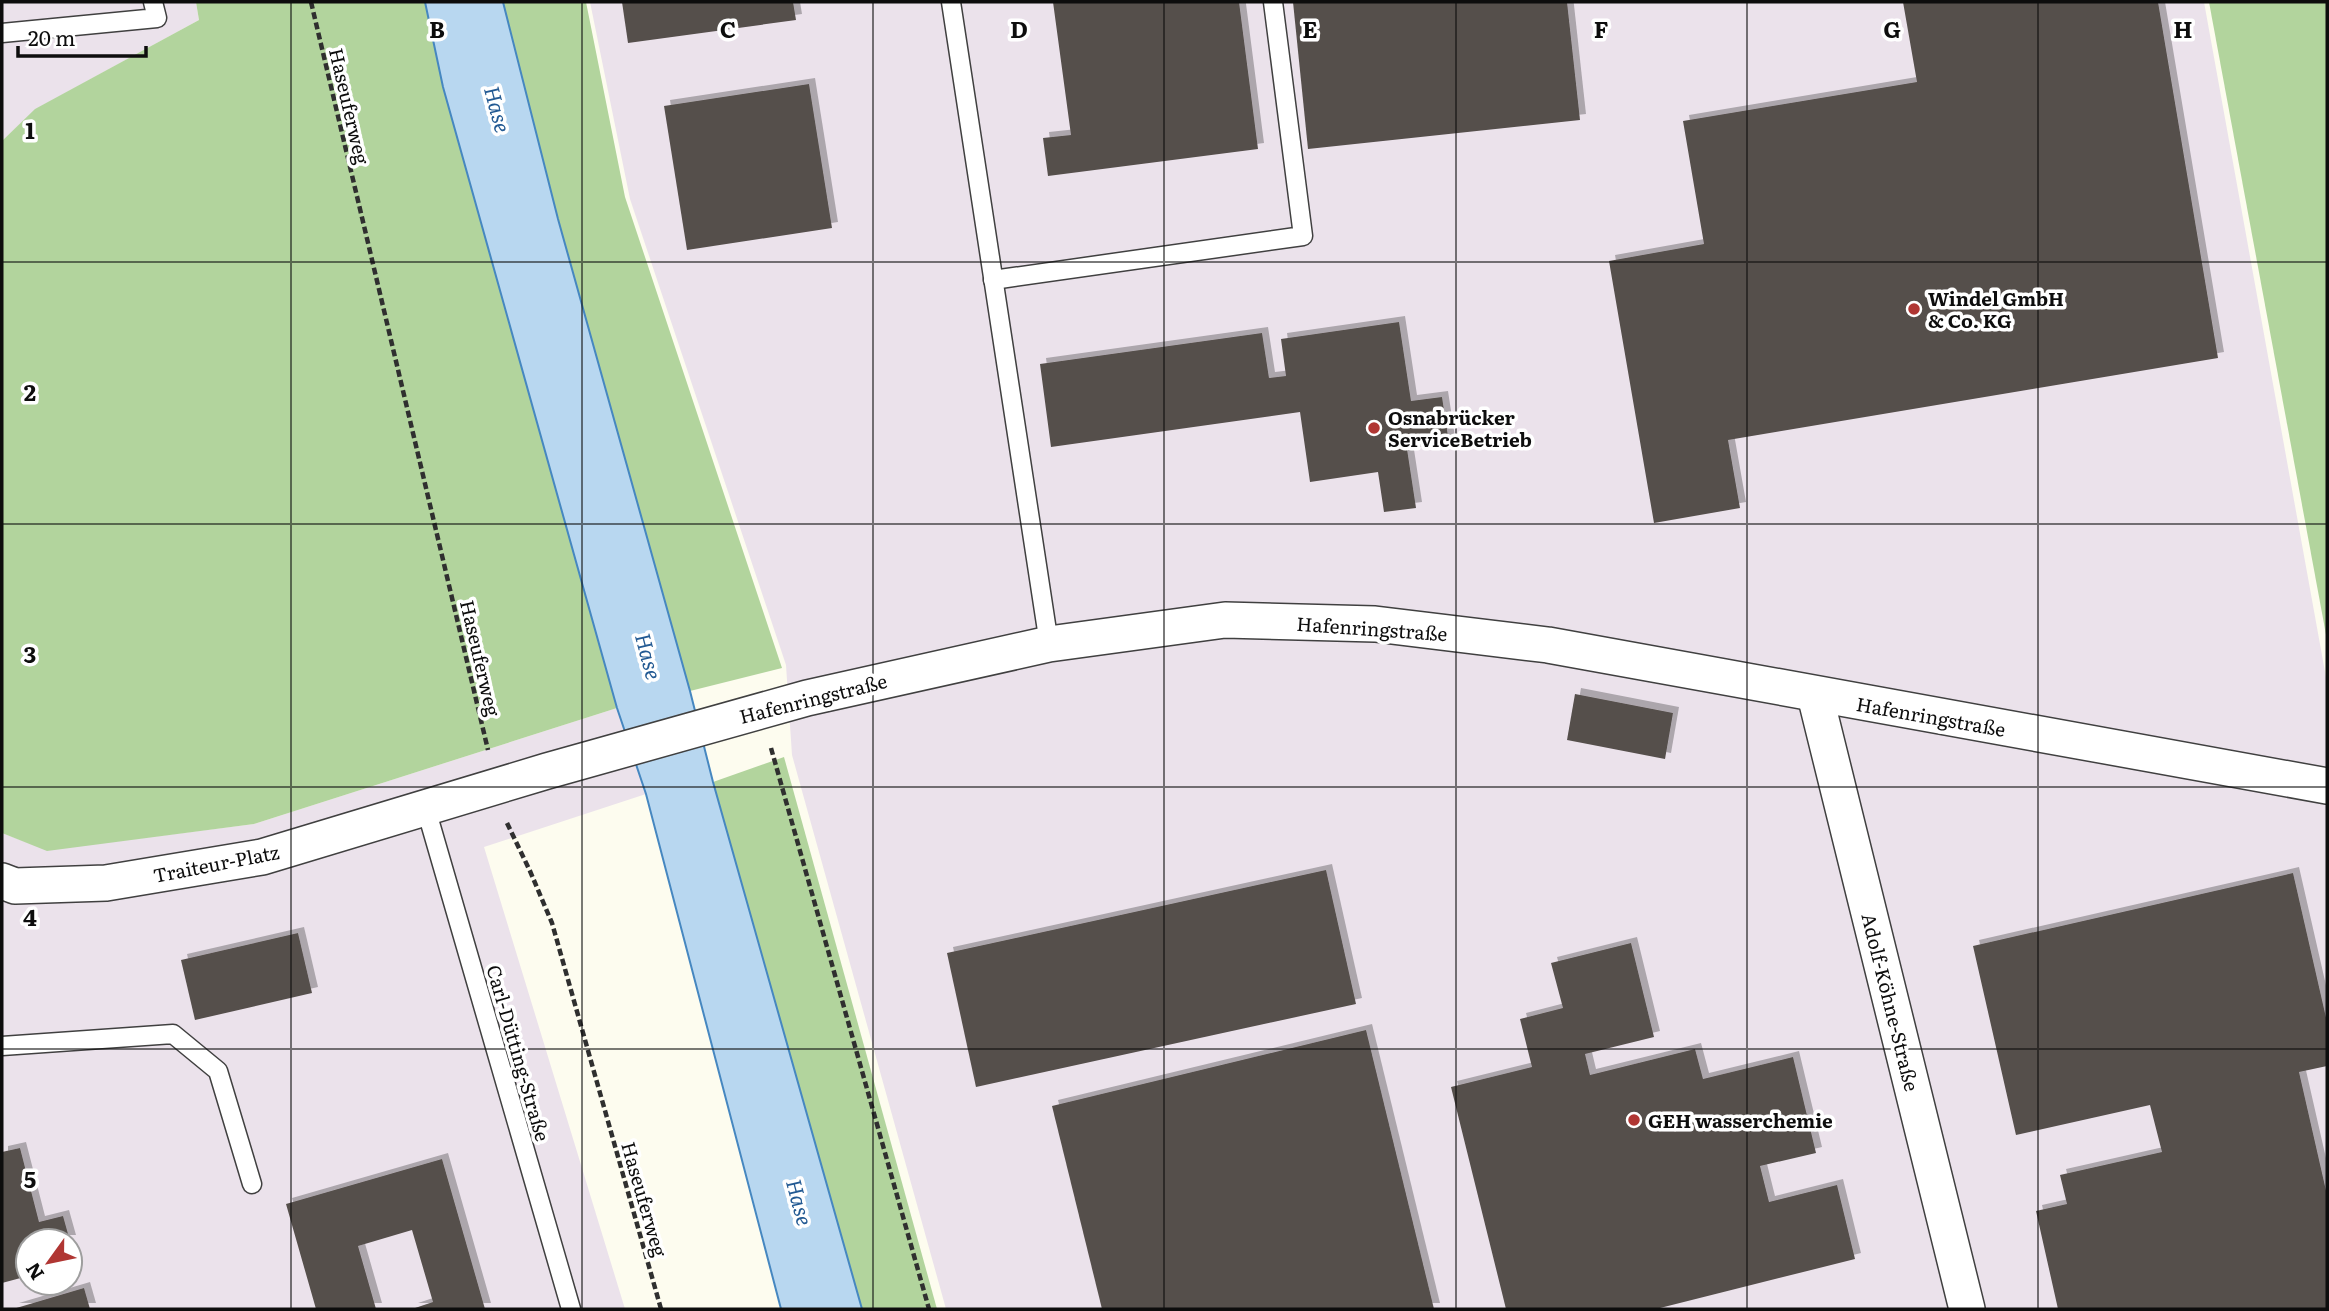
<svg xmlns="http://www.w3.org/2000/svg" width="2329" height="1311" font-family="Literata,serif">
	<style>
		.industrial { fill: #ebe2eb; fill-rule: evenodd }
		.forest { fill: #b2d49d }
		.water { fill: #b8d7f0; stroke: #4687c0; stroke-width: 2 }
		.building { fill: #554f4b; filter: url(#shadow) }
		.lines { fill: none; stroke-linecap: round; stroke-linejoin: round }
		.lane-casing { stroke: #404040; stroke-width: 21 }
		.street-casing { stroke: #404040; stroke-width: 38 }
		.path { stroke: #2f2f2f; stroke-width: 4.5; stroke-dasharray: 7 3.5; stroke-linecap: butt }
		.lane { stroke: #fff; stroke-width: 18 }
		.street { stroke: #fff; stroke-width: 35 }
		.grid { fill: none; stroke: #0d0d0d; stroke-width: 2; stroke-opacity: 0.55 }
		.poi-dot { fill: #b03633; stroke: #fff; stroke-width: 2.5 }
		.labels { text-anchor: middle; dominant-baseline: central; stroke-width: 7; stroke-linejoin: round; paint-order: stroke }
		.street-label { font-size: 19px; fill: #0d0d0d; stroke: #fff }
		.poi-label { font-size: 19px; font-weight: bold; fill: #0d0d0d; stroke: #fff; text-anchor: start }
		.water-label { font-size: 21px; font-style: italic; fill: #235a93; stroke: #fff }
		.grid-label { font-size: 23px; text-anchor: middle; font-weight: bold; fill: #0d0d0d; stroke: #fff; stroke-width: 7; stroke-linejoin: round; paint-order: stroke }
	</style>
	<defs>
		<filter id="shadow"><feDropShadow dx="6" dy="-6" stdDeviation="0" flood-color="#0004"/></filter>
	</defs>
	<rect width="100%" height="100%" fill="#fdfcef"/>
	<!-- industrial -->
	<g class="industrial">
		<path d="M 2,2 L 196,2 L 199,20 L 36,109 L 2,141 Z"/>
		<path d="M 590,2 L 2204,2 L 2327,683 L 2327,1309 L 946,1309 L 792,755 L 786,665 L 630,199 Z"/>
		<path d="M 617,708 L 646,794 L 484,847 L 625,1309 L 2,1309 L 2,833 L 47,850 L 254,824 ZM 28,1241 L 70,1241 L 70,1283 L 28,1283 Z"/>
	</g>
	<!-- forest -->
	<g class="forest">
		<path d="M 196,2 L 425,2 L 443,87 L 617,708 L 254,824 L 47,851 L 2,833 L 2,141 L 35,109 L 199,20 Z"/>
		<path d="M 503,2 L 586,2 L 625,197 L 782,668 L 690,691 L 558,219 Z"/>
		<path d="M 2209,2 L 2327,2 L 2327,640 Z"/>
		<path d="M 784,757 L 937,1309 L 862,1309 L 713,782 Z"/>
	</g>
	<!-- water -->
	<path class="water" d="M 425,2 L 503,2 L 558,219 L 690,691 L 713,782 L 862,1309 L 781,1309 L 646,794 L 617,708 L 443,87 Z"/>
	<!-- building -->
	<g class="building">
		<path d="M 622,2 L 793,2 L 796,20 L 628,43 Z"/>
		<path d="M 1053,2 L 1239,2 L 1258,149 L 1048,176 L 1043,138 L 1071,135 Z"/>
		<path d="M 1293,2 L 1567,2 L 1580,120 L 1308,149 Z"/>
		<path d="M 1903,2 L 2158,2 L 2218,358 L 1728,440 L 1740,508 L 1654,523 L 1609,261 L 1704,244 L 1683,121 L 1917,82 Z"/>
		<path d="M 809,84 L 832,228 L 687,250 L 664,106 Z"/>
		<path d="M 1399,322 L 1411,401 L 1442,397 L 1449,443 L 1407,449 L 1416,508 L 1384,512 L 1378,472 L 1310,482 L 1300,412 L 1051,447 L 1040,364 L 1262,333 L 1269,378 L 1286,376 L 1281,339 Z"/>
		<path d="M 1575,694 L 1673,713 L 1665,759 L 1567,740 Z"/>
		<path d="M 1326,870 L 1356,1004 L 976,1087 L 947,953 Z"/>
		<path d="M 2293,873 L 2327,1022 L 2327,1066 L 2299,1072 L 2327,1195 L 2327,1309 L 2058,1309 L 2036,1211 L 2067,1204 L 2060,1175 L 2162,1152 L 2150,1105 L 2016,1135 L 1973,946 Z"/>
		<path d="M 298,933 L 312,993 L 195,1020 L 181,960 Z"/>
		<path d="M 1631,943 L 1654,1037 L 1585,1054 L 1590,1075 L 1695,1049 L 1703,1079 L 1793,1057 L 1816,1153 L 1760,1166 L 1769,1202 L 1837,1185 L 1855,1259 L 1656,1309 L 1506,1309 L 1451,1087 L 1532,1067 L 1520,1019 L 1563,1008 L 1551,963 Z"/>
		<path d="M 1366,1030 L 1434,1309 L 1102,1309 L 1052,1106 Z"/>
		<path d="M 20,1148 L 39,1222 L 63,1216 L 70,1241 L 28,1241 L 28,1276 L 2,1283 L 2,1152 Z"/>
		<path d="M 442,1159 L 485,1309 L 412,1309 L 433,1302 L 412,1230 L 358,1246 L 376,1309 L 316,1309 L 286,1204 Z"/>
		<path d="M 84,1288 L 90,1309 L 13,1309 Z"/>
	</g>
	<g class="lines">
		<defs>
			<g id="lane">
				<path d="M 951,2 L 1049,644"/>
				<path d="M 2,33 L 157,18 L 153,2"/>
				<path d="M 993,280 L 1303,236 L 1273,2"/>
				<path d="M 426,809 L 571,1309"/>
				<path d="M 2,1046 L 173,1034 L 218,1071 L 252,1184"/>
			</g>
			<g id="street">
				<path d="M 1815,695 L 1967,1309"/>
				<path d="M 2,881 L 15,886 L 106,883 L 262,857 L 547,771 L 807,698 L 1049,644 L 1225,620 L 1375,624 L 1548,645 L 2327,786"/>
			</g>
		</defs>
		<!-- lane casing -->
		<use href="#lane" class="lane-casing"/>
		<!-- street casing -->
		<use href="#street" class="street-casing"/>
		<!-- path -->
		<g class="path">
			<path d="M 311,2 L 488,750"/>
			<path d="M 771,748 L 929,1309"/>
			<path d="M 507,823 L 530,871 L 552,923 L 661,1309"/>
		</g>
		<!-- lane -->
		<use href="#lane" class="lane"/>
		<!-- street -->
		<use href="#street" class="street"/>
	</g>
	<!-- grid -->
	<path class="grid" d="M 291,2 L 291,1309M 582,2 L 582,1309M 873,2 L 873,1309M 1164,2 L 1164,1309M 1456,2 L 1456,1309M 1747,2 L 1747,1309M 2038,2 L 2038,1309M 2,262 L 2327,262M 2,524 L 2327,524M 2,787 L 2327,787M 2,1049 L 2327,1049"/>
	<!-- markers -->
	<g class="poi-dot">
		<circle cx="1914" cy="309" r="7"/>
		<circle cx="1374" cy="428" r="7"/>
		<circle cx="1634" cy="1120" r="7"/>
	</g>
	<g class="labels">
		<!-- street labels -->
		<g class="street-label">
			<text transform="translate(350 106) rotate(77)">Haseuferweg</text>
			<text transform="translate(1372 628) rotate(4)">Hafenringstraße</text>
			<text transform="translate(481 658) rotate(77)">Haseuferweg</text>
			<text transform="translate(813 698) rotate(-14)">Hafenringstraße</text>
			<text transform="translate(1931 716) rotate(10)">Hafenringstraße</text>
			<text transform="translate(216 863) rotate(-11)">Traiteur-Platz</text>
			<text transform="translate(1891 1002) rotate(76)">Adolf-Köhne-Straße</text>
			<text transform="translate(519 1053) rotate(74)">Carl-Dütting-Straße</text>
			<text transform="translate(645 1199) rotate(74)">Haseuferweg</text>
		</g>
		<!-- poi labels -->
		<g class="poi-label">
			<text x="1928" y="298">Windel GmbH<tspan x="1928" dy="22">&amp; Co. KG</tspan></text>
			<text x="1388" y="417">Osnabrücker<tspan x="1388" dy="22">ServiceBetrieb</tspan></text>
			<text x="1648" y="1120">GEH wasserchemie</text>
		</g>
		<!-- water labels -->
		<g class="water-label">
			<text transform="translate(499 109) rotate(75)">Hase</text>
			<text transform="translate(650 656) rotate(75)">Hase</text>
			<text transform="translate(801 1202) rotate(75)">Hase</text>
		</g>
	</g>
	<g class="grid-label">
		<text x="437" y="38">B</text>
		<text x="728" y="38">C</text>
		<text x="1019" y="38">D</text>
		<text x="1310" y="38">E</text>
		<text x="1601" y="38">F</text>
		<text x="1892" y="38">G</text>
		<text x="2183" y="38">H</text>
		<text x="30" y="139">1</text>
		<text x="30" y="401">2</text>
		<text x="30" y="663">3</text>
		<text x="30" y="926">4</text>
		<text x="30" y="1188">5</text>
	</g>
	<!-- border -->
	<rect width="2329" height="1311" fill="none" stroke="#0d0d0d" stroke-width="7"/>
	<!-- north arrow -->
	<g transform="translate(49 1262) rotate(237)"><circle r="33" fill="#ffffff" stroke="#9e9e9e" stroke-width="2"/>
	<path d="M0-5L12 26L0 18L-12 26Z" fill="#b03633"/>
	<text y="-10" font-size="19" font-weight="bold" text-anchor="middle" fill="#0d0d0d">N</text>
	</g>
	<!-- scale -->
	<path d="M18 46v10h128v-10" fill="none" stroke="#0d0d0d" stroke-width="3.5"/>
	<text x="28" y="46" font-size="21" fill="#0d0d0d" stroke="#ffffff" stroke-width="5" paint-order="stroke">20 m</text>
</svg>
